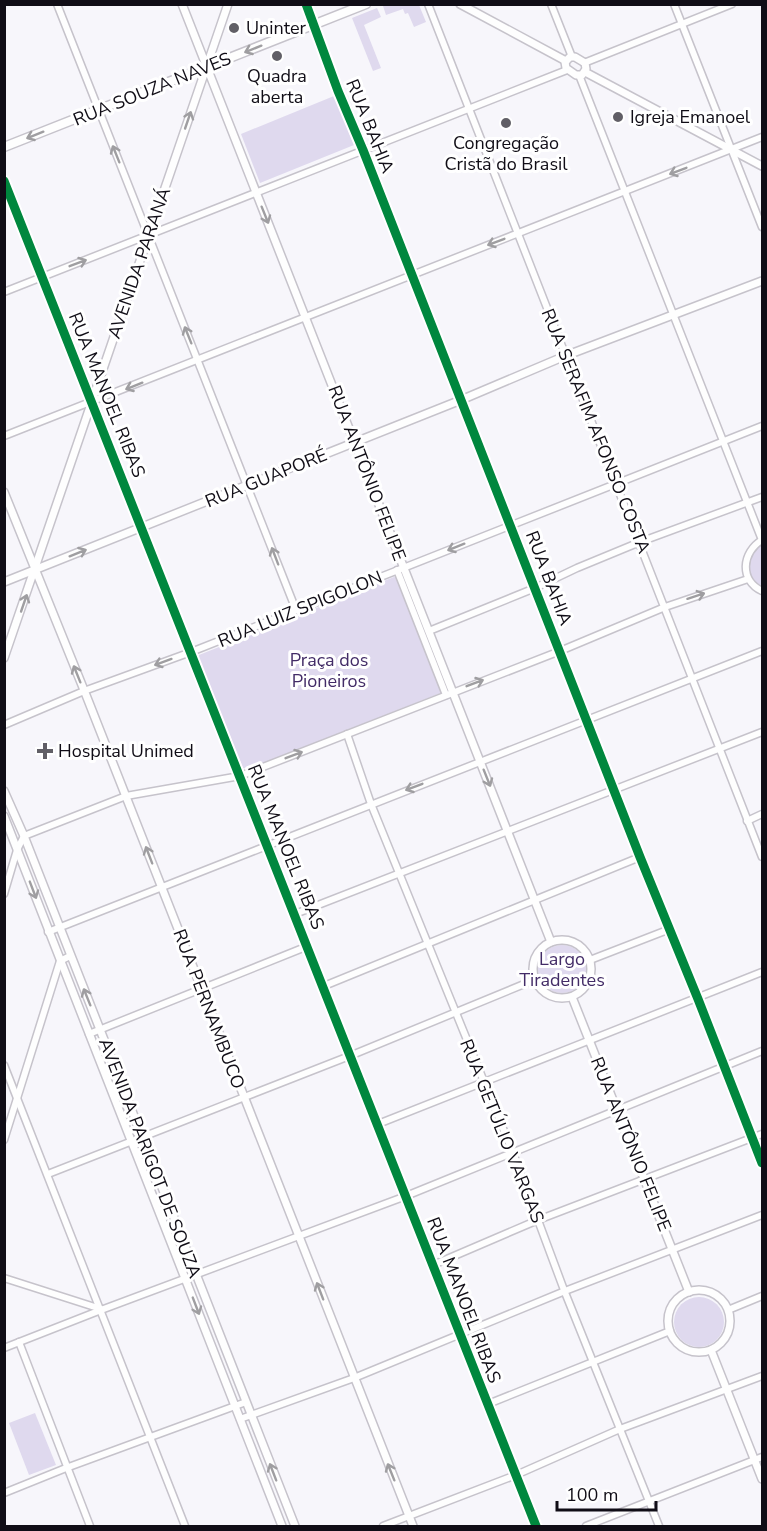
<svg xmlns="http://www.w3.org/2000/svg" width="767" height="1531" font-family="'Nunito Sans',sans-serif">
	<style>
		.green { fill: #dfd9ee }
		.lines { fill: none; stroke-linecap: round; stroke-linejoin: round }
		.minor-casing { stroke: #c6c3cb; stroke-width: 9 }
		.tertiary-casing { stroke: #c6c3cb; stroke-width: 10 }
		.secondary-casing { stroke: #c6c3cb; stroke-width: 11 }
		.minor { stroke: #fefefe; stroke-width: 6 }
		.tertiary { stroke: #fefefe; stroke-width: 7 }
		.secondary { stroke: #fefefe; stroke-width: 8 }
		.cycleway-casing { stroke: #fff; stroke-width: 13 }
		.cycleway { stroke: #00873e; stroke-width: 9 }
		.oneway { stroke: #9f9ea1 }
		.poi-dot { fill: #615f66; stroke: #fff; stroke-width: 2 }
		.labels { text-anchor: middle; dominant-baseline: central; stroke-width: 6; stroke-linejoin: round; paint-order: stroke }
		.poi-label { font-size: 18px; fill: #100d16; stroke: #fff; text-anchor: start }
		.street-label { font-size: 18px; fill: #100d16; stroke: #fff }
		.park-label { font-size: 18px; fill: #432c67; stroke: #fff }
	</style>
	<rect width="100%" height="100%" fill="#f7f6fb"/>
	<!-- green -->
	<g class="green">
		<path d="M 385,5 L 419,5 L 426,22 L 414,27 L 408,13 L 405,14 L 403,9 L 386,15 L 383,6 Z"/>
		<path d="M 377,8 L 381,17 L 364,25 L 381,68 L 373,71 L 352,18 Z"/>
		<path d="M 334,96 L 354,145 L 260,183 L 241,134 Z"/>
		<path d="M 762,543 L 762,586 C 743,576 746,554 762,543 Z"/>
		<path d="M 394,577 L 398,578 L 442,691 L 441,693 L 248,769 L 243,768 L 199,659 L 199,655 Z"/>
		<circle cx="562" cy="969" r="24"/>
		<circle cx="699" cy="1322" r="25"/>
		<path d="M 35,1413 L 56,1465 L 29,1475 L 9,1423 Z"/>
	</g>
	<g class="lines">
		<defs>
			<g id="minor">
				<path d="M 57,4 L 296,610"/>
				<path d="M 428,4 L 762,857"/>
				<path d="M 551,4 L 572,57"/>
				<path d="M 674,4 L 762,227"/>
				<path d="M 584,63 L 732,4"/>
				<path d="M 579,75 L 762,540"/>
				<path d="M 4,292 L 567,70"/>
				<path d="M 4,436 L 762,137"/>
				<path d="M 762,540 C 742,552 739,580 762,591"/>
				<path d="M 397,570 L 446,695"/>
				<path d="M 429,631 L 535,588 L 577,568 L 640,542 L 762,497"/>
				<path d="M 4,725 L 84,691 L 191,652 L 762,426"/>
				<path d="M 347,734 L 371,804 L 513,1153 L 564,1290 L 659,1526"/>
				<path d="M 747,821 L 762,814"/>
				<path d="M 4,894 L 17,850 L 24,836 L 126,796 L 240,776 L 560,651 L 665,607 L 748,579"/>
				<path d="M 295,914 L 762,732"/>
				<path d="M 48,932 L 762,651"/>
				<path d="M 590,960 L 670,929"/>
				<path d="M 324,986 L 640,857"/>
				<path d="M 89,1034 L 308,946"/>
				<path d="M 4,1065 L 185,1526"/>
				<path d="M 378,1124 L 762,972"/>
				<path d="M 4,1140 L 60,961 L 70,956"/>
				<path d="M 48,1174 L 352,1055 L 534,980"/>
				<path d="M 433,1265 L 538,1220 L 762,1134"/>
				<path d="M 4,1278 L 101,1309"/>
				<path d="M 728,1310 L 762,1296"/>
				<path d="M 19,1342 L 90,1526"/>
				<path d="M 4,1348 L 101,1310 L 406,1196 L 762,1051"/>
				<path d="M 488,1404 L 670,1331"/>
				<path d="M 240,1419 L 354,1378 L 565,1291 L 762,1215"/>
				<path d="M 4,1493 L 66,1468 L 246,1402"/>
				<path d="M 383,1526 L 516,1475 L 620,1429 L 762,1376"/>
				<path d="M 586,1526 L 762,1457"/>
			</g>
			<g id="tertiary">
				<path d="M 182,4 L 551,942"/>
				<path d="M 306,4 L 338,91 L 363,150 L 640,857 L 698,999 L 762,1163"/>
				<path d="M 460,4 L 566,61"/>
				<path d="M 570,57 L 575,57 L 585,63 L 586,69 L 582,75 L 576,75 L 566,68 L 565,62 Z"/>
				<path d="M 585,72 L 762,166"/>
				<path d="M 4,181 L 536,1526"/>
				<path d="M 4,492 L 86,695 L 413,1526"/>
				<path d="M 4,582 L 461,400 L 565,356 L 762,281"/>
				<path d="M 4,658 L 228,4"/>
				<path d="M 4,791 L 24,836 L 295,1526"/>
				<path d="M 4,816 L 282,1526"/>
				<circle cx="562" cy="969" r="29"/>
				<path d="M 572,997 L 689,1292"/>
				<circle cx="699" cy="1321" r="31"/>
				<path d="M 711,1350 L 762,1479"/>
			</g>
			<path id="secondary" d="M 4,147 L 366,4"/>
		</defs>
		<!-- minor casing -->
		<use href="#minor" class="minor-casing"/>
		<!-- tertiary casing -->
		<use href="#tertiary" class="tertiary-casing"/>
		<!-- secondary casing -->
		<use href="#secondary" class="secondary-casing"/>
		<!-- minor -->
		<use href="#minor" class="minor"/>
		<!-- tertiary -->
		<use href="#tertiary" class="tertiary"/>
		<!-- secondary -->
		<use href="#secondary" class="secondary"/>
		<defs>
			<g id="cycleway">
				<path d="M 306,4 L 338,91 L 363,150 L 640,857 L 698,999 L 762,1163"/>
				<path d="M 4,181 L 536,1526"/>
			</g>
		</defs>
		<!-- cycleway casing -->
		<use href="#cycleway" class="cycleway-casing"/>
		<!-- cycleway -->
		<use href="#cycleway" class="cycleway"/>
	</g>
	<!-- one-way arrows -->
	<defs><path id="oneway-shaft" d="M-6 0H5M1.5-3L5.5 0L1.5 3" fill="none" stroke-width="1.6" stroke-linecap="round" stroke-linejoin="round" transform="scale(1.5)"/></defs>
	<g class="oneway">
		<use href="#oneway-shaft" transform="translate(253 49) rotate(158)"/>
		<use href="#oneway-shaft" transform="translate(188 120) rotate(-71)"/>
		<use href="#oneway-shaft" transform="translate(35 135) rotate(158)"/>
		<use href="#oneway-shaft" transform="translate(116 154) rotate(-112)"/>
		<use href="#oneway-shaft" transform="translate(678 171) rotate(159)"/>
		<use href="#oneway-shaft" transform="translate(265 215) rotate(68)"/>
		<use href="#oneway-shaft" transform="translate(496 242) rotate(159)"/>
		<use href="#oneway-shaft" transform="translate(78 263) rotate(-21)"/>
		<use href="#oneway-shaft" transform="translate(188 335) rotate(-112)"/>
		<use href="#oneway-shaft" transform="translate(134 386) rotate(158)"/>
		<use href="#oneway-shaft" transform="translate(456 547) rotate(158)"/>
		<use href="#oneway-shaft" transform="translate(78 553) rotate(-22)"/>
		<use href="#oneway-shaft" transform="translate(275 556) rotate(-111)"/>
		<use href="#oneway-shaft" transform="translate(696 596) rotate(-18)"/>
		<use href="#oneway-shaft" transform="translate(24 603) rotate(-71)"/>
		<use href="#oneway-shaft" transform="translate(163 662) rotate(160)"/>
		<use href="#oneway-shaft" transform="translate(77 674) rotate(-112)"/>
		<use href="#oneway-shaft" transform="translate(475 683) rotate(-21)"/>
		<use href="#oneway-shaft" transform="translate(294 755) rotate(-21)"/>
		<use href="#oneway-shaft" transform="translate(487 778) rotate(68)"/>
		<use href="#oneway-shaft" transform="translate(414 787) rotate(159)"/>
		<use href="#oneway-shaft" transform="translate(149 855) rotate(-111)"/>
		<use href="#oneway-shaft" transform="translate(33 890) rotate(69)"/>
		<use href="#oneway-shaft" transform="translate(87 997) rotate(-112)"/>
		<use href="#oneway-shaft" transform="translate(320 1291) rotate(-111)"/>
		<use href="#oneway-shaft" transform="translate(196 1306) rotate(69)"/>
		<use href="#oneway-shaft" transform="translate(273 1472) rotate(-111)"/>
		<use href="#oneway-shaft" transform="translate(391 1472) rotate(-112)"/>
	</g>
	<!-- markers -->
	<g class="poi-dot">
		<circle cx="234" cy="28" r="6"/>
		<circle cx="277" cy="56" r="6"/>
		<circle cx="618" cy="117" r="6"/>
		<circle cx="506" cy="123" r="6"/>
		<path d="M42 742h6v6h6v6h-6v6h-6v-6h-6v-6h6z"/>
	</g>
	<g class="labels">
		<!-- poi labels -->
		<g class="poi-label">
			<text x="246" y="28">Uninter</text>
			<text x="277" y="76" text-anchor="middle">Quadra<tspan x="277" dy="21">aberta</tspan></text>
			<text x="630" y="117">Igreja Emanoel</text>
			<text x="506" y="143" text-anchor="middle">Congregação<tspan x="506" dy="21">Cristã do Brasil</tspan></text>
			<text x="58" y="751">Hospital Unimed</text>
		</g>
		<!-- street labels -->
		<g class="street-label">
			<text transform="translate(152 89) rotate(-22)">RUA SOUZA NAVES</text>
			<text transform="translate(370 126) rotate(68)">RUA BAHIA</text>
			<text transform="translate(139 263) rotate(-71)">AVENIDA PARANÁ</text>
			<text transform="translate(107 395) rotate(68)">RUA MANOEL RIBAS</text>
			<text transform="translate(596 431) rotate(68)">RUA SERAFIM AFONSO COSTA</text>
			<text transform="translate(367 473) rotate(69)">RUA ANTÔNIO FELIPE</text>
			<text transform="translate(266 478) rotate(-22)">RUA GUAPORÉ</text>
			<text transform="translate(549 578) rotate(69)">RUA BAHIA</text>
			<text transform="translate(300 609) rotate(-22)">RUA LUIZ SPIGOLON</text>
			<text transform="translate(286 847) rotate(68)">RUA MANOEL RIBAS</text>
			<text transform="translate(209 1009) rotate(69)">RUA PERNAMBUCO</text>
			<text transform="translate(502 1131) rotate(68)">RUA GETÚLIO VARGAS</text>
			<text transform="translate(631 1144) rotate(68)">RUA ANTÔNIO FELIPE</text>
			<text transform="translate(150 1158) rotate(69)">AVENIDA PARIGOT DE SOUZA</text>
			<text transform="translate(464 1300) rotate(69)">RUA MANOEL RIBAS</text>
		</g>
		<!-- park labels -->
		<g class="park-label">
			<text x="329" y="660">Praça dos<tspan x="329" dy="21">Pioneiros</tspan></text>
			<text x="562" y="959">Largo<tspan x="562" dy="21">Tiradentes</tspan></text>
		</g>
	</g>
	<!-- border -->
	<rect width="767" height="1531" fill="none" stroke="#100d16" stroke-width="12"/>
	<!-- scale -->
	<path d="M557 1501v9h99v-9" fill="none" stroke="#100d16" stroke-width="3"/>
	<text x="566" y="1501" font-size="18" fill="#100d16" stroke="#ffffff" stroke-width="4.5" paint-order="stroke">100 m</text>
</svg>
